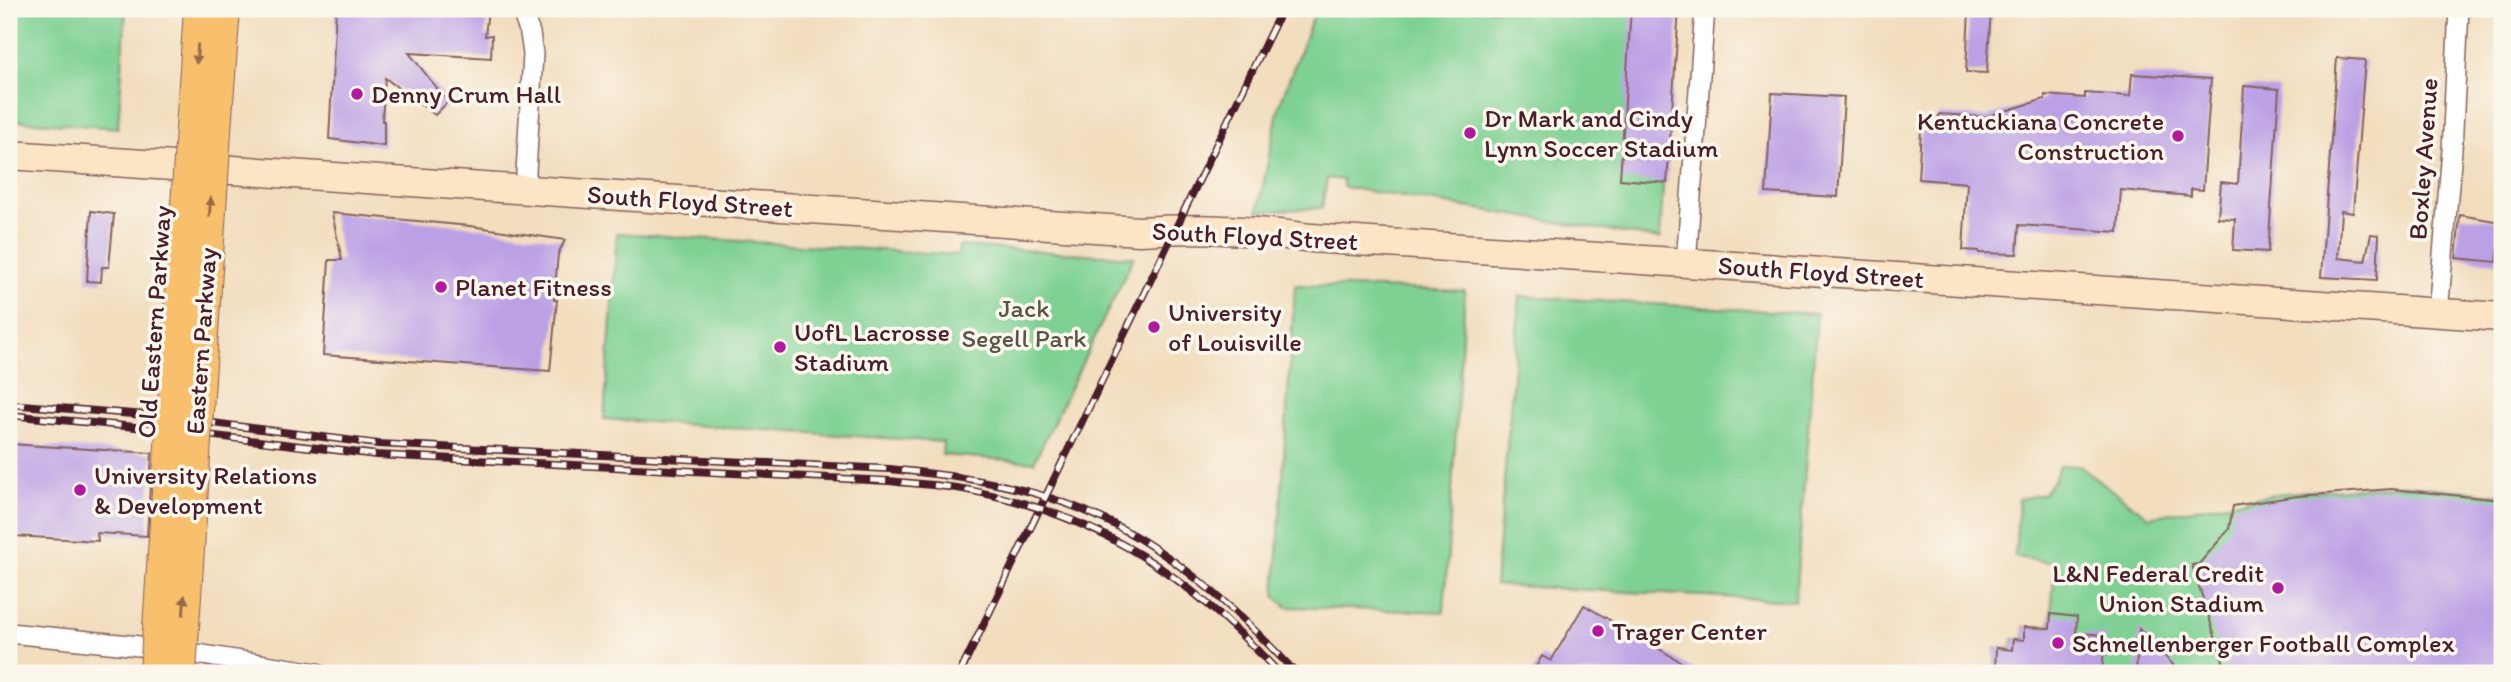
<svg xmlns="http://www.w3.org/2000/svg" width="2511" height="682" font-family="Itim,sans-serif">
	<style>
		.green { fill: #7ed193; stroke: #64785f; stroke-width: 2 }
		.building { fill: #bba0e5 }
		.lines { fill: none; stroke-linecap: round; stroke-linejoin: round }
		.street-casing { stroke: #85625e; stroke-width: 22 }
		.secondary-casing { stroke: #85625e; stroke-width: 31 }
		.primary-casing { stroke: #85625e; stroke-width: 34 }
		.street { stroke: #fff; stroke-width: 19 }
		.secondary { stroke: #fce5c4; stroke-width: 28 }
		.primary { stroke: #f8bf6c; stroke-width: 32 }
		.rail-casing { stroke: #4a1f2b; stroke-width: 8 }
		.rail { stroke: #fbf7ec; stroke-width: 5; stroke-dasharray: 16; stroke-linecap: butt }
		.primary-bridge-casing { stroke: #85625e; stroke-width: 34; stroke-linecap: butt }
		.primary-bridge { stroke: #f8bf6c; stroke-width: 32 }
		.oneway { fill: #986748 }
		.poi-dot { fill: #b5179e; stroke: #fbf7ec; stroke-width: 2.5 }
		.labels { text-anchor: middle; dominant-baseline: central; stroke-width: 7; stroke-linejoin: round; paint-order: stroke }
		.poi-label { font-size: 26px; fill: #4a1f2b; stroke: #fbf7ec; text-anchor: start }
		.street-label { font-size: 26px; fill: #4a1f2b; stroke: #fbf7ec }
		.park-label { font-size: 26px; fill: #5a544a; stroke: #fbf7ec }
	</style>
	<rect width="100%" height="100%" fill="#fbf7ec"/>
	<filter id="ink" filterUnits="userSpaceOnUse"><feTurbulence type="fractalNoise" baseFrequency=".0143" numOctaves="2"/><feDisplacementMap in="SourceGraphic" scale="14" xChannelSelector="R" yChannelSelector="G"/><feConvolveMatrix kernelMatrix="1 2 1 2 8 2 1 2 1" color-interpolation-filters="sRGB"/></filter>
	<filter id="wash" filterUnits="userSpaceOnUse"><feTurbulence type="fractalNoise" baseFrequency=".00686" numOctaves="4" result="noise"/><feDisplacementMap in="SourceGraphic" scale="28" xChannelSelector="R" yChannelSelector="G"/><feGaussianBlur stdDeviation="1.57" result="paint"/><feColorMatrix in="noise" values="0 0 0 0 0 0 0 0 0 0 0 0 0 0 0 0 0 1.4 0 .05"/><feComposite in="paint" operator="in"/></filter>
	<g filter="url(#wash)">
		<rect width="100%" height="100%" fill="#f2ddbd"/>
		<!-- green -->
		<g class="green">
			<path d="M 9,9 L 126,9 L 118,128 L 9,120 Z"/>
			<path d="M 1316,9 L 1673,9 L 1660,239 L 1343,187 L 1343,180 L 1327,178 L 1322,208 L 1258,211 L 1279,106 Z"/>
			<path d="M 617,233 L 958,255 L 959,246 L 1134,257 L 1034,462 L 942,455 L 943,442 L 604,419 Z"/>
			<path d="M 1295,285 L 1465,291 L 1444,612 L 1287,607 L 1275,596 Z"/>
			<path d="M 1520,296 L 1817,314 L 1795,601 L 1495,585 Z"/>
			<path d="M 2078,465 L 2149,517 L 2283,493 L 2406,485 L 2502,495 L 2502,673 L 1986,673 L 1987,669 L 1995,669 L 1996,648 L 2012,649 L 2013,639 L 2024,639 L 2024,627 L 2050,627 L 2055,563 L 2015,557 L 2019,499 L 2043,494 L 2054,480 L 2059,466 Z"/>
		</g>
		<g id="blocks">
			<!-- building -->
			<g class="building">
				<path d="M 336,9 L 488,9 L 485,36 L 492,35 L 491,58 L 409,53 L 448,102 L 435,115 L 385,78 L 382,121 L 384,121 L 384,146 L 329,139 Z"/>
				<path d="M 1631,9 L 1679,9 L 1667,183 L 1620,179 Z"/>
				<path d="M 1969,9 L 1991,9 L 1987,73 L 1966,72 Z"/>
				<path d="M 2337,58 L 2365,60 L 2353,213 L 2341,211 L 2338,258 L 2365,261 L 2371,234 L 2379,235 L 2377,280 L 2321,277 Z"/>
				<path d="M 2132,74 L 2211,79 L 2203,190 L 2191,189 L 2191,196 L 2121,190 L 2118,232 L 2019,225 L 2017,254 L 1979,253 L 1979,251 L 1963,250 L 1967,183 L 1918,179 L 1921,130 L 1925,130 L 1926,120 L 1938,121 L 1939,114 L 1985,117 L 2045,99 L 2045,95 L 2085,98 L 2085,93 L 2130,96 Z"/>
				<path d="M 2244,86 L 2279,89 L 2268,252 L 2233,250 L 2235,219 L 2218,218 L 2221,182 L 2238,184 Z"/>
				<path d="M 1772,93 L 1844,97 L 1838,197 L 1766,193 Z"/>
				<path d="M 91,211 L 114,214 L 109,267 L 102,267 L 101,282 L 87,281 Z"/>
				<path d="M 332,213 L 470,226 L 565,240 L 558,254 L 554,300 L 557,300 L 550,371 L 323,355 L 329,260 L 342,260 Z"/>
				<path d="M 2460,215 L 2501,222 L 2497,262 L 2456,258 Z"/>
				<path d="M 9,444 L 152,453 L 147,536 L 97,533 L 98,541 L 15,536 L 16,528 L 9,527 Z"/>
				<path d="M 2392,489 L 2502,500 L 2502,673 L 2227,673 L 2192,565 L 2199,564 L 2229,529 L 2233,506 L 2298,496 Z"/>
				<path d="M 1584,605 L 1700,673 L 1532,673 L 1542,656 L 1551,661 Z"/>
				<path d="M 2051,614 L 2077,617 L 2076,633 L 2105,635 L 2102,673 L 1995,673 L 1996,648 L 2012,650 L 2013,639 L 2024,640 L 2024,627 L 2050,628 Z"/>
				<path d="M 2139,629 L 2181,673 L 2136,673 Z"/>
			</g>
		</g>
	</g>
	<g filter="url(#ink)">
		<use href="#blocks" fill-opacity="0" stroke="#85625e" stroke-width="2"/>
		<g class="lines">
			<defs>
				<g id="street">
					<path d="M 521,9 L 530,33 L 533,54 L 525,189"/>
					<path d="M 1686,263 L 1705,9"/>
					<path d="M 2438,313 L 2452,150 L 2459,9"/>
					<path d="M 9,633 L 159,648 L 317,673"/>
				</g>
				<path id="secondary" d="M 9,155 L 1139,231 C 1195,227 1255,230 1311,238 L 2502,317"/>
				<g id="primary">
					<path d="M 194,99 L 200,9"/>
					<path d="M 217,101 L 224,9"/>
				</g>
			</defs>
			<!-- street casing -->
			<use href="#street" class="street-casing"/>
			<!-- secondary casing -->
			<use href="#secondary" class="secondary-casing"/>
			<!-- primary casing -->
			<use href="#primary" class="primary-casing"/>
			<!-- street -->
			<use href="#street" class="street"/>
			<!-- secondary -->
			<use href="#secondary" class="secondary"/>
			<!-- primary -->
			<use href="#primary" class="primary"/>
			<defs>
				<g id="rail">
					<path d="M 9,404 L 158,416 L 378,444 L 890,469 C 948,475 1006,482 1062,502 C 1155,534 1230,602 1296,673"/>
					<path d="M 9,415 L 156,429 L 377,455 L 889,481 C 915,484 942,485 968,490 C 1101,515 1189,576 1279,673"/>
					<path d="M 960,673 L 1282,9"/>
				</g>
			</defs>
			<!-- rail casing -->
			<use href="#rail" class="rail-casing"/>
			<!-- rail -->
			<use href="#rail" class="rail"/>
			<defs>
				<g id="primary-bridge">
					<path d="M 156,673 L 194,99"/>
					<path d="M 180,673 L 217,101"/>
				</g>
			</defs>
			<!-- primary-bridge casing -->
			<use href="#primary-bridge" class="primary-bridge-casing"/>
			<!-- primary-bridge -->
			<use href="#primary-bridge" class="primary-bridge"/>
		</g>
		<!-- one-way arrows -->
		<defs><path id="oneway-solid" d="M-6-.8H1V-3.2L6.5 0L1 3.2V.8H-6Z" transform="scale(1.75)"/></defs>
		<g class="oneway">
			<use href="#oneway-solid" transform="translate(197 54) rotate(94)"/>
			<use href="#oneway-solid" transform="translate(210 207) rotate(-86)"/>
			<use href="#oneway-solid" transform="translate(184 605) rotate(-86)"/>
		</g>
	</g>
	<!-- markers -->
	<g class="poi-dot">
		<circle cx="357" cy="94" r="7"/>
		<circle cx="1470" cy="133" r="7"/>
		<circle cx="2178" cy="136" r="7"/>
		<circle cx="441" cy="287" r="7"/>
		<circle cx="1154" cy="327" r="7"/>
		<circle cx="780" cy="347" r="7"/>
		<circle cx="80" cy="490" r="7"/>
		<circle cx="2278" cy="588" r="7"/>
		<circle cx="1598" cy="631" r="7"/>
		<circle cx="2058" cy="643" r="7"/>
	</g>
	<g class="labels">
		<!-- poi labels -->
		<g class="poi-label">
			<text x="371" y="94">Denny Crum Hall</text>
			<text x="1484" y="118">Dr Mark and Cindy<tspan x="1484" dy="30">Lynn Soccer Stadium</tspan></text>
			<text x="2164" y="121" text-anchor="end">Kentuckiana Concrete<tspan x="2164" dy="30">Construction</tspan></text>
			<text x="455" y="287">Planet Fitness</text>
			<text x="1168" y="312">University<tspan x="1168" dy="30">of Louisville</tspan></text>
			<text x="794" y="332">UofL Lacrosse<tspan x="794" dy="30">Stadium</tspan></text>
			<text x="94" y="475">University Relations<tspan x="94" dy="30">&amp; Development</tspan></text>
			<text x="2264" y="573" text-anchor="end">L&amp;N Federal Credit<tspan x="2264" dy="30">Union Stadium</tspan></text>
			<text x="1612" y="631">Trager Center</text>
			<text x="2072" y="643">Schnellenberger Football Complex</text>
		</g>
		<!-- street labels -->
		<g class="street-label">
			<text transform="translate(2423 159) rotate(-86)">Boxley Avenue</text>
			<text transform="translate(690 201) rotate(4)">South Floyd Street</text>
			<text transform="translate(1255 236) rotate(3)">South Floyd Street</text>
			<text transform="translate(1821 272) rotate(4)">South Floyd Street</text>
			<text transform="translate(154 322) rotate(-86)">Old Eastern Parkway</text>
			<text transform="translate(201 341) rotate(-86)">Eastern Parkway</text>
		</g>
		<!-- park labels -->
		<g class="park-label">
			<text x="1024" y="308">Jack<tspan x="1024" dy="30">Segell Park</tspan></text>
		</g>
	</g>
	<!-- margin -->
	<rect width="2511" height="682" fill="none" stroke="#fbf7ec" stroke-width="35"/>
</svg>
